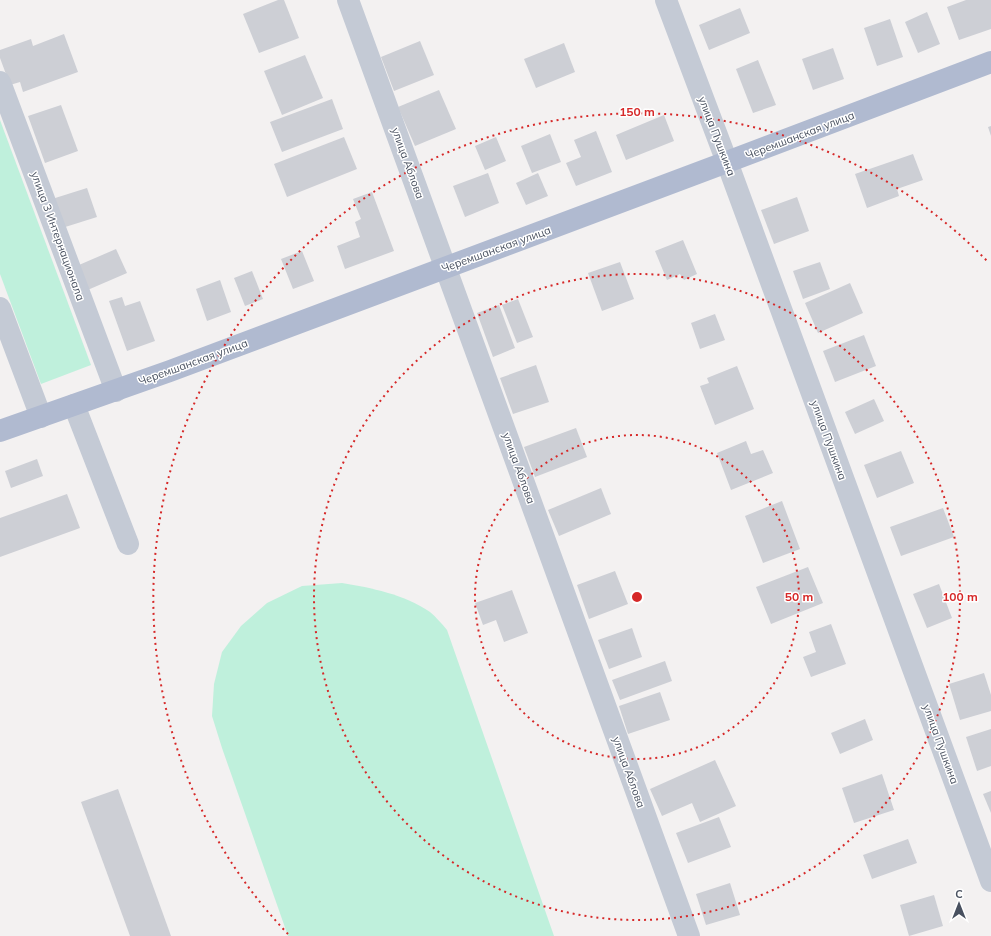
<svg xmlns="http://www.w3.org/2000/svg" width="991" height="936" font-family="Mulish,sans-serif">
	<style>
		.green { fill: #bff0dc }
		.building { fill: #cdcfd5 }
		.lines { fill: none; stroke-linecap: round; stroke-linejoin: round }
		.minor { stroke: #c4cad5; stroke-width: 22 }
		.major { stroke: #b0bad0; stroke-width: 22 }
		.ring { fill: none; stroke: #d62828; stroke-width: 2; stroke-dasharray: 2 4 }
		.labels { text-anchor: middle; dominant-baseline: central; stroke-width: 3; stroke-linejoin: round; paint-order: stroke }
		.street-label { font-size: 11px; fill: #48505f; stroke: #fff }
		.centre { fill: #d62828; stroke: #fff; stroke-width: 2 }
		.ring-label { font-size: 12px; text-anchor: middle; font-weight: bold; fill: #d62828; stroke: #fff; stroke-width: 3; stroke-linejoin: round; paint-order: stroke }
	</style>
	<rect width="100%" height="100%" fill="#f3f1f1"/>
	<!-- green -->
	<g class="green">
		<path d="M 0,120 L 91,365 L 41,384 L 0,274 Z"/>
		<path d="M 342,583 C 372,588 403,594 430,612 C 436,617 442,624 447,630 L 554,936 L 288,936 L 222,748 L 212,716 L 214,684 L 222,652 L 241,626 L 267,603 L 302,586 Z"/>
	</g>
	<!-- building -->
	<g class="building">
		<path d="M 278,0 L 284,0 L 299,38 L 259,53 L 243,14 Z"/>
		<path d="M 966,0 L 991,0 L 991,29 L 959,40 L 947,7 Z"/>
		<path d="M 740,8 L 750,33 L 709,50 L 699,25 Z"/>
		<path d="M 927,12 L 940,44 L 918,53 L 905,22 Z"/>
		<path d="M 890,19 L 903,57 L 877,66 L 864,28 Z"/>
		<path d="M 64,34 L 78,72 L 23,92 L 20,82 L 10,85 L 0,58 L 0,50 L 31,39 L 33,46 Z"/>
		<path d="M 420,41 L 434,75 L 394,91 L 381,57 Z"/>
		<path d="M 564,43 L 575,72 L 536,88 L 524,59 Z"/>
		<path d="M 833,48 L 844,79 L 813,90 L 802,59 Z"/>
		<path d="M 305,55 L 323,98 L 282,115 L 264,71 Z"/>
		<path d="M 758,60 L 776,105 L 753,113 L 736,69 Z"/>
		<path d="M 439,90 L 456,129 L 415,146 L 398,107 Z"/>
		<path d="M 332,99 L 343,129 L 282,152 L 270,122 Z"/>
		<path d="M 61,105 L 78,151 L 45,163 L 28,116 Z"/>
		<path d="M 664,115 L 674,141 L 626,160 L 616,135 Z"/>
		<path d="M 991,126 L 991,136 L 988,127 Z"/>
		<path d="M 596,131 L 612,172 L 576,186 L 566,163 L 581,157 L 574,140 Z"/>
		<path d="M 550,134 L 561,162 L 532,173 L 521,146 Z"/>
		<path d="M 344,137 L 357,169 L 287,197 L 274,164 Z"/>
		<path d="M 496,137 L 506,161 L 485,170 L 475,146 Z"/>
		<path d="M 913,154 L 923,180 L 897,189 L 899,196 L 867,208 L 855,174 Z"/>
		<path d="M 488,173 L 499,203 L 465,217 L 453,186 Z"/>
		<path d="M 538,173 L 548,196 L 526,205 L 516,183 Z"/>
		<path d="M 87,188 L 97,217 L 62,228 L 52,199 Z"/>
		<path d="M 372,192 L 394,251 L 345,269 L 337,246 L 360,237 L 355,222 L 361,219 L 353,199 Z"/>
		<path d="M 797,197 L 809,231 L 774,244 L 761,210 Z"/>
		<path d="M 683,240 L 697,274 L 684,280 L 680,274 L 667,280 L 655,251 Z"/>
		<path d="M 116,249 L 127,273 L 83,292 L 72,268 Z"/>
		<path d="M 302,251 L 314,281 L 293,289 L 281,259 Z"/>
		<path d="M 620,262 L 634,299 L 602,311 L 588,273 Z"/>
		<path d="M 820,262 L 830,289 L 803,299 L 793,271 Z"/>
		<path d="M 252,271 L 263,299 L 245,306 L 234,278 Z"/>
		<path d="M 220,280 L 231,312 L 207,321 L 196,289 Z"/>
		<path d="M 850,283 L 863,313 L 818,333 L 805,303 Z"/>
		<path d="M 122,297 L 125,306 L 140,301 L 155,341 L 127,351 L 109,301 Z"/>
		<path d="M 518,299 L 533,337 L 517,343 L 502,305 Z"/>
		<path d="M 499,305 L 515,348 L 493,357 L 477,313 Z"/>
		<path d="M 715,314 L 725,340 L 700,349 L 691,323 Z"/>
		<path d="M 864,335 L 876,366 L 835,382 L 823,351 Z"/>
		<path d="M 536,365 L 549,402 L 513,414 L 500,378 Z"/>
		<path d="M 737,366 L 754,409 L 715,425 L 700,386 L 709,383 L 707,378 Z"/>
		<path d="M 874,399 L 884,421 L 855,434 L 845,412 Z"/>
		<path d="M 576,428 L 587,457 L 535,477 L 524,447 Z"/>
		<path d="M 746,441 L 751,454 L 763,450 L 773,473 L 731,490 L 717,453 Z"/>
		<path d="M 901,451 L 914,483 L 877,498 L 864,465 Z"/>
		<path d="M 37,459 L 43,476 L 11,488 L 5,471 Z"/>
		<path d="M 601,488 L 611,514 L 559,536 L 548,510 Z"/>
		<path d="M 67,494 L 80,528 L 0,557 L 0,518 Z"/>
		<path d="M 782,501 L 800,549 L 763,563 L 745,516 Z"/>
		<path d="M 943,508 L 954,537 L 901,556 L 890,527 Z"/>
		<path d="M 808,567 L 823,603 L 771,624 L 756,587 Z"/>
		<path d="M 615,571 L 628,604 L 589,619 L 577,585 Z"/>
		<path d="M 939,584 L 952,618 L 927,628 L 913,594 Z"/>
		<path d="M 512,590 L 528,633 L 504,642 L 496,620 L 483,625 L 475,603 Z"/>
		<path d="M 831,624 L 846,664 L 811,677 L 803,657 L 816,652 L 809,632 Z"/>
		<path d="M 632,628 L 642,657 L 609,669 L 598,640 Z"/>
		<path d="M 665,661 L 672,681 L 620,700 L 612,680 Z"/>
		<path d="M 984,673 L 991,695 L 991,711 L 960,720 L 949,684 Z"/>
		<path d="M 660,692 L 670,720 L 628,734 L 619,706 Z"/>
		<path d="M 865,719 L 873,740 L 840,754 L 831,733 Z"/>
		<path d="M 991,729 L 991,766 L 977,771 L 966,737 Z"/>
		<path d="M 715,760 L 736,806 L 700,822 L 692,803 L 662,816 L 650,789 Z"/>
		<path d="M 882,774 L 894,810 L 854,823 L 842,788 Z"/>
		<path d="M 118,789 L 171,936 L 130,936 L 81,802 Z"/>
		<path d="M 991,791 L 991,813 L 983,794 Z"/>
		<path d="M 719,817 L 731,847 L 688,863 L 676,833 Z"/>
		<path d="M 908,839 L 917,863 L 872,879 L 863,855 Z"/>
		<path d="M 730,883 L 740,915 L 706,925 L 696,894 Z"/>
		<path d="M 934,895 L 943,926 L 909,936 L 900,905 Z"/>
	</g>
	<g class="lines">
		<!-- minor -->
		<g class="minor">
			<path d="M 348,0 L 689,936"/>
			<path d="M 666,0 L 727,162 L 991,881"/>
			<path d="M 0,82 L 116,391"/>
			<path d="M 0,308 L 41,417"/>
			<path d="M 74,405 L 128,544"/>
		</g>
		<!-- major -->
		<path class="major" d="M 0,431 L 170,371 L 727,162 L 991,62"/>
	</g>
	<!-- distance rings -->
	<g class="ring">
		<circle cx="637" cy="597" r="162"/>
		<circle cx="637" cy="597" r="323"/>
		<path d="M288 934A485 485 0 1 1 989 263"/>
	</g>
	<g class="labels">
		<!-- street labels -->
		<g class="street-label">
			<text transform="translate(800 135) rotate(-21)">Черемшанская улица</text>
			<text transform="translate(717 136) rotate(69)">улица Пушкина</text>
			<text transform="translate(408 163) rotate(70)">улица Аблова</text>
			<text transform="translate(58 236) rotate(70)">улица 3 Интернационала</text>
			<text transform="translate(496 249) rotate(-20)">Черемшанская улица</text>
			<text transform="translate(193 362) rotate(-20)">Черемшанская улица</text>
			<text transform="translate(829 440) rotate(70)">улица Пушкина</text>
			<text transform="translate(519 468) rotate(70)">улица Аблова</text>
			<text transform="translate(941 744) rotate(70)">улица Пушкина</text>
			<text transform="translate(629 772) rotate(70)">улица Аблова</text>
		</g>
	</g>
	<circle cx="637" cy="597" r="6" class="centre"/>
	<g class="ring-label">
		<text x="637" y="116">150 m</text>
		<text x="799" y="601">50 m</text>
		<text x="960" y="601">100 m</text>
	</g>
	<!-- north arrow -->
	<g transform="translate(959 904)" stroke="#ffffff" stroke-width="3" paint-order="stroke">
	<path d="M0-3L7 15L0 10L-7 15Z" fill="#48505f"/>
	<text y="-6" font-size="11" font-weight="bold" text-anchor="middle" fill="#48505f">С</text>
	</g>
</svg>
